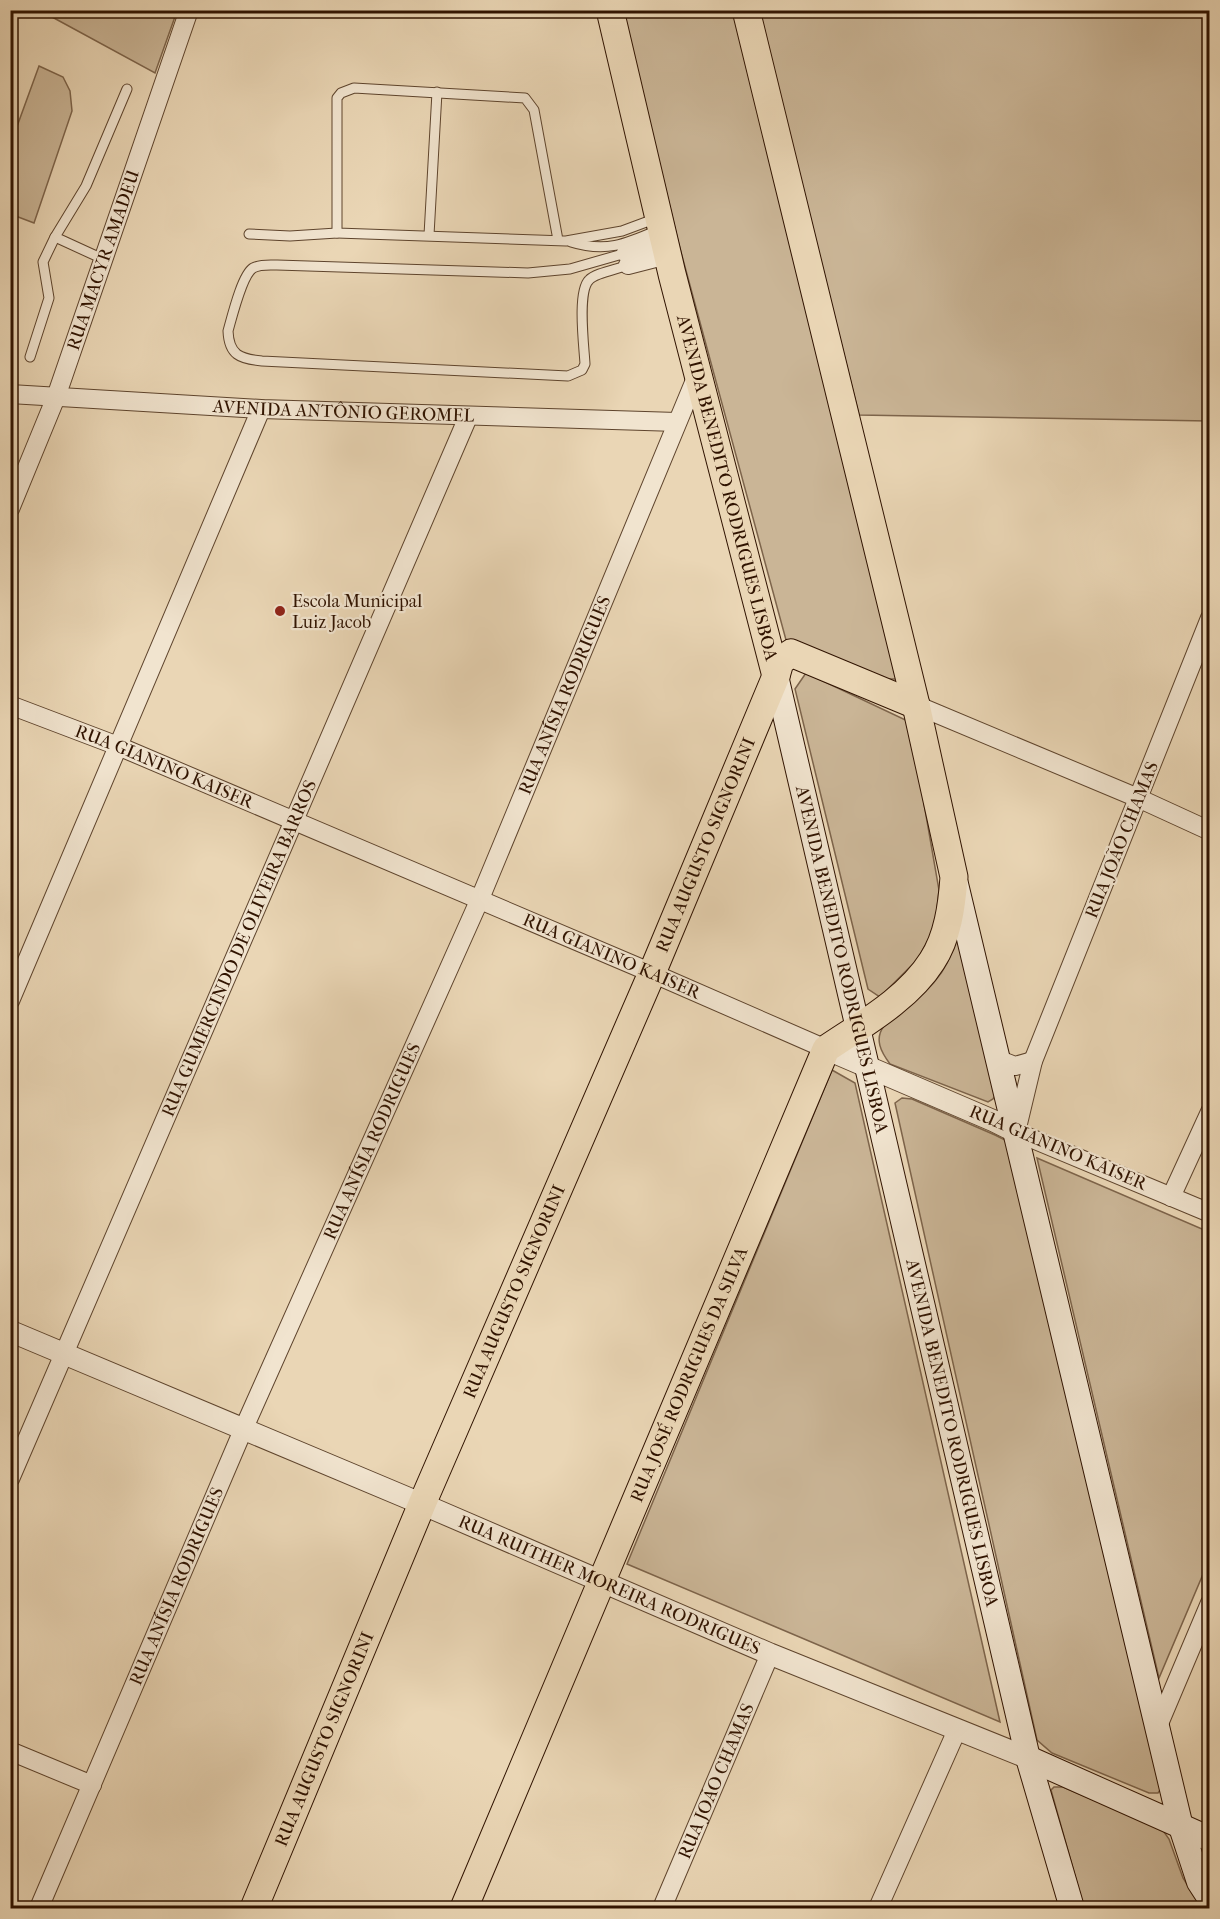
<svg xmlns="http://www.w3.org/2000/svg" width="1220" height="1919" font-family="'IM FELL French Canon',serif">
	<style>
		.green { fill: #cab596; stroke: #7d644b; stroke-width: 1.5 }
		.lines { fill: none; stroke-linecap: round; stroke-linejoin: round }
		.service-casing { stroke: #5e442d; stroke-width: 11 }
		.minor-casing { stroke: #5e442d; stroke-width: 20 }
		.tertiary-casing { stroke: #5e442d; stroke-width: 23 }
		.secondary-casing { stroke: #301300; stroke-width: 26 }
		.primary-casing { stroke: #301300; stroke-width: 29 }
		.path { stroke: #301300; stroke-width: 3; stroke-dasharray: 4.5 3; stroke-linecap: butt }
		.service { stroke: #f1e4cf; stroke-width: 9 }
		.minor { stroke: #f1e4cf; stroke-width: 18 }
		.tertiary { stroke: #f1e4cf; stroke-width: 21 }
		.secondary { stroke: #f1e4cf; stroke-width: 24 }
		.primary { stroke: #ead6b5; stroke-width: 27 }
		.poi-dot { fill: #8f2418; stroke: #f1e4cf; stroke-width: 2 }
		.labels { text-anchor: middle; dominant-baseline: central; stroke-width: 4.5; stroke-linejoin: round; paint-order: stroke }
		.street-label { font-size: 18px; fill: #301300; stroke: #f1e4cf }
		.poi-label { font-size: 18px; fill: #301300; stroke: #f1e4cf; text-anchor: start }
	</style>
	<rect width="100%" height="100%" fill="#ead6b5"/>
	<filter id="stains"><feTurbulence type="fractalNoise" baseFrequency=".00333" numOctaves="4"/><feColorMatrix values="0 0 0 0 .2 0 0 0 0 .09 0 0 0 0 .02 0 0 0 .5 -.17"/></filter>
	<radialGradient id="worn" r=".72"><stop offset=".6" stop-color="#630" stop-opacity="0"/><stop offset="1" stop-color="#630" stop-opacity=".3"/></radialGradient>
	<!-- green -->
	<g class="green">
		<path d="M 41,11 L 177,11 L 155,73 Z"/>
		<path d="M 623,11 L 736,11 L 897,679 L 879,679 L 786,640 L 678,241 Z"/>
		<path d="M 758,11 L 1209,11 L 1209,421 L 859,415 Z"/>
		<path d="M 39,66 L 63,77 L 70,91 L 72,111 L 34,223 L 13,215 L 15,209 L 11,208 L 11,143 Z"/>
		<path d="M 806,673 L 914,724 L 924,804 L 939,890 L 935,928 L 917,960 L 880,997 L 868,989 L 795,689 Z"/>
		<path d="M 959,938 L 996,1094 L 993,1099 L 988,1102 L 890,1064 C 881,1052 874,1039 884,1026 C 911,1003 948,981 954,942 Z"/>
		<path d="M 832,1070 L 855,1083 L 1000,1722 L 627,1564 Z"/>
		<path d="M 902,1098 L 912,1099 L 995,1135 L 1005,1140 L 1011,1146 L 1162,1787 L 1158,1793 L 1149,1793 L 1052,1753 L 1037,1740 L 895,1103 Z"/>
		<path d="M 1037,1158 L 1209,1232 L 1209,1560 L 1159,1678 Z"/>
		<path d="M 1054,1787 L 1063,1787 L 1162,1829 L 1169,1839 L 1183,1878 L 1202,1908 L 1084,1908 L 1051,1790 Z"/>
	</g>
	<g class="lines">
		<defs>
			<g id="service">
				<path d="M 249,234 L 290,236 L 337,233"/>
				<path d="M 429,235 L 437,92"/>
				<path d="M 558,240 L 534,110 L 525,98 L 354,88 L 341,93 L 337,98 L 337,233 L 566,241 L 622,231 L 657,218"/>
				<path d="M 571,242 C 606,253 626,244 658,230"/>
				<path d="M 626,253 L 570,269 L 528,273 L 277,265 C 269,265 260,264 253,268 C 242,275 232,317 228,331 C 229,355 240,359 262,361 L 568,376 L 582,370 L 585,364 C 584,346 577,292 589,280 C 595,273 619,269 628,265"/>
				<path d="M 103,259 L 55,237 L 86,186 L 127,89"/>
				<path d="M 30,357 L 49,298 L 43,262 L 55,237"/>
			</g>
			<g id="minor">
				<path d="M 626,253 L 664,241"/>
				<path d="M 628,265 L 667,255"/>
				<path id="s1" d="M 10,394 L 261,409 L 677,422"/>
				<path id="s2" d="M 10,509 L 56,397 L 189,10"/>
				<path d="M 1210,618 L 1033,1061 L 1016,1132 L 1210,1213"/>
				<path id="s3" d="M 10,705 L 118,746 L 652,973 L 826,1049"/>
				<path d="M 916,705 L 1138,798 L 1210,831"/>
				<path d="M 10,1001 L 261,409"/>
				<path d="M 997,1059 L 1015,1066 L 1033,1061"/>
				<path d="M 1171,1197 L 1210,1112"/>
				<path id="s4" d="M 10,1479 L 468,417"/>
				<path d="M 1158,1726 L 1210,1603"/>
				<path d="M 10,1751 L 92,1785"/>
				<path id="s5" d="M 39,1908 L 243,1430 L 479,901 L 698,373"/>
				<path id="s6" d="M 662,1908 L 770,1654"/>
				<path d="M 878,1908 L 957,1730"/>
			</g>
			<g id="tertiary">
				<path d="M 826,1049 L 994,1121 L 1016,1132"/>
				<path id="s7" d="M 10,1331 L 422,1504 L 770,1654 L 1028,1758"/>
			</g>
			<g id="secondary">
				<path id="s8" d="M 776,676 L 1028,1758 L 1072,1908"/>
				<path d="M 956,884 L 1181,1827 L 1199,1882 L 1210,1899"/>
				<path d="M 1028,1758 L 1210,1839"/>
			</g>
			<g id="primary">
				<path id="s9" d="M 610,10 L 672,274 L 776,676"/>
				<path id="s10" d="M 254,1908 L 422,1504 L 652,973 L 776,676 L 780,662 L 791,653 L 916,705"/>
				<path id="s11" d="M 464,1908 L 826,1049 C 863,1024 908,999 932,961 C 948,937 952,905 954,877 L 916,705 L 746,10"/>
			</g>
		</defs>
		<!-- service casing -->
		<use href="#service" class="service-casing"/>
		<!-- minor casing -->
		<use href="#minor" class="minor-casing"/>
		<!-- tertiary casing -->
		<use href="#tertiary" class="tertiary-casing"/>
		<!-- secondary casing -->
		<use href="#secondary" class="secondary-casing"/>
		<!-- primary casing -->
		<use href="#primary" class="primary-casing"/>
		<!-- path -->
		<path class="path" d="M 68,10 L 78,15 L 79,10"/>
		<!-- service -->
		<use href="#service" class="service"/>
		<!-- minor -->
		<use href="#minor" class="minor"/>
		<!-- tertiary -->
		<use href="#tertiary" class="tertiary"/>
		<!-- secondary -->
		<use href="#secondary" class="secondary"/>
		<!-- primary -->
		<use href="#primary" class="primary"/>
	</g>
	<!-- markers -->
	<circle class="poi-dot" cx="280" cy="611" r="6"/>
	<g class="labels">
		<!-- street labels -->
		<g class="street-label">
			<text stroke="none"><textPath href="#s2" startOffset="266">RUA MACYR AMADEU</textPath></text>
			<text stroke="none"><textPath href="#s1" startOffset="334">AVENIDA ANTÔNIO GEROMEL</textPath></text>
			<text stroke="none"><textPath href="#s9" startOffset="492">AVENIDA BENEDITO RODRIGUES LISBOA</textPath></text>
			<text stroke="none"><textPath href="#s5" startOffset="1322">RUA ANÍSIA RODRIGUES</textPath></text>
			<text stroke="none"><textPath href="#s3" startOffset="166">RUA GIANINO KAISER</textPath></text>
			<text transform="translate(1122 840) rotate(-68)">RUA JOÃO CHAMAS</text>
			<text stroke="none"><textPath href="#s10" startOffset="1155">RUA AUGUSTO SIGNORINI</textPath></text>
			<text stroke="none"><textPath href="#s4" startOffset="578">RUA GUMERCINDO DE OLIVEIRA BARROS</textPath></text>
			<text stroke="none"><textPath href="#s3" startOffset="652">RUA GIANINO KAISER</textPath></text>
			<text stroke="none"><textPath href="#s8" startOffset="291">AVENIDA BENEDITO RODRIGUES LISBOA</textPath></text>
			<text stroke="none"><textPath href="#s5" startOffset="836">RUA ANÍSIA RODRIGUES</textPath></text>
			<text transform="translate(1058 1148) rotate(23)">RUA GIANINO KAISER</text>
			<text stroke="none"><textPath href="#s10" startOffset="669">RUA AUGUSTO SIGNORINI</textPath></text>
			<text stroke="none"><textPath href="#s11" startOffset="579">RUA JOSÉ RODRIGUES DA SILVA</textPath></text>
			<text stroke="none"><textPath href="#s8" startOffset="777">AVENIDA BENEDITO RODRIGUES LISBOA</textPath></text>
			<text stroke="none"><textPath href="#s7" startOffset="651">RUA RUITHER MOREIRA RODRIGUES</textPath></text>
			<text stroke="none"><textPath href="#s5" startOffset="350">RUA ANÍSIA RODRIGUES</textPath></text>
			<text stroke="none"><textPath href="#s10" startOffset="183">RUA AUGUSTO SIGNORINI</textPath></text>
			<text stroke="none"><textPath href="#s6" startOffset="138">RUA JOÃO CHAMAS</textPath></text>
		</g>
		<!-- poi labels -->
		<g class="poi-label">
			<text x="292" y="601">Escola Municipal<tspan x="292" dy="21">Luiz Jacob</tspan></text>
		</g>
	</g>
	<!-- margin -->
	<rect width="1220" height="1919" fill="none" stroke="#ead6b5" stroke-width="36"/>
	<rect x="12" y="12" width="1196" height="1895" fill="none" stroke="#301300" stroke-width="3"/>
	<rect x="18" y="18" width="1184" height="1883" fill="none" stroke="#301300" stroke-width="1.5"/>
	<rect width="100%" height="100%" filter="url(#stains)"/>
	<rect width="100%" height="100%" fill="url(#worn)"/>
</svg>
